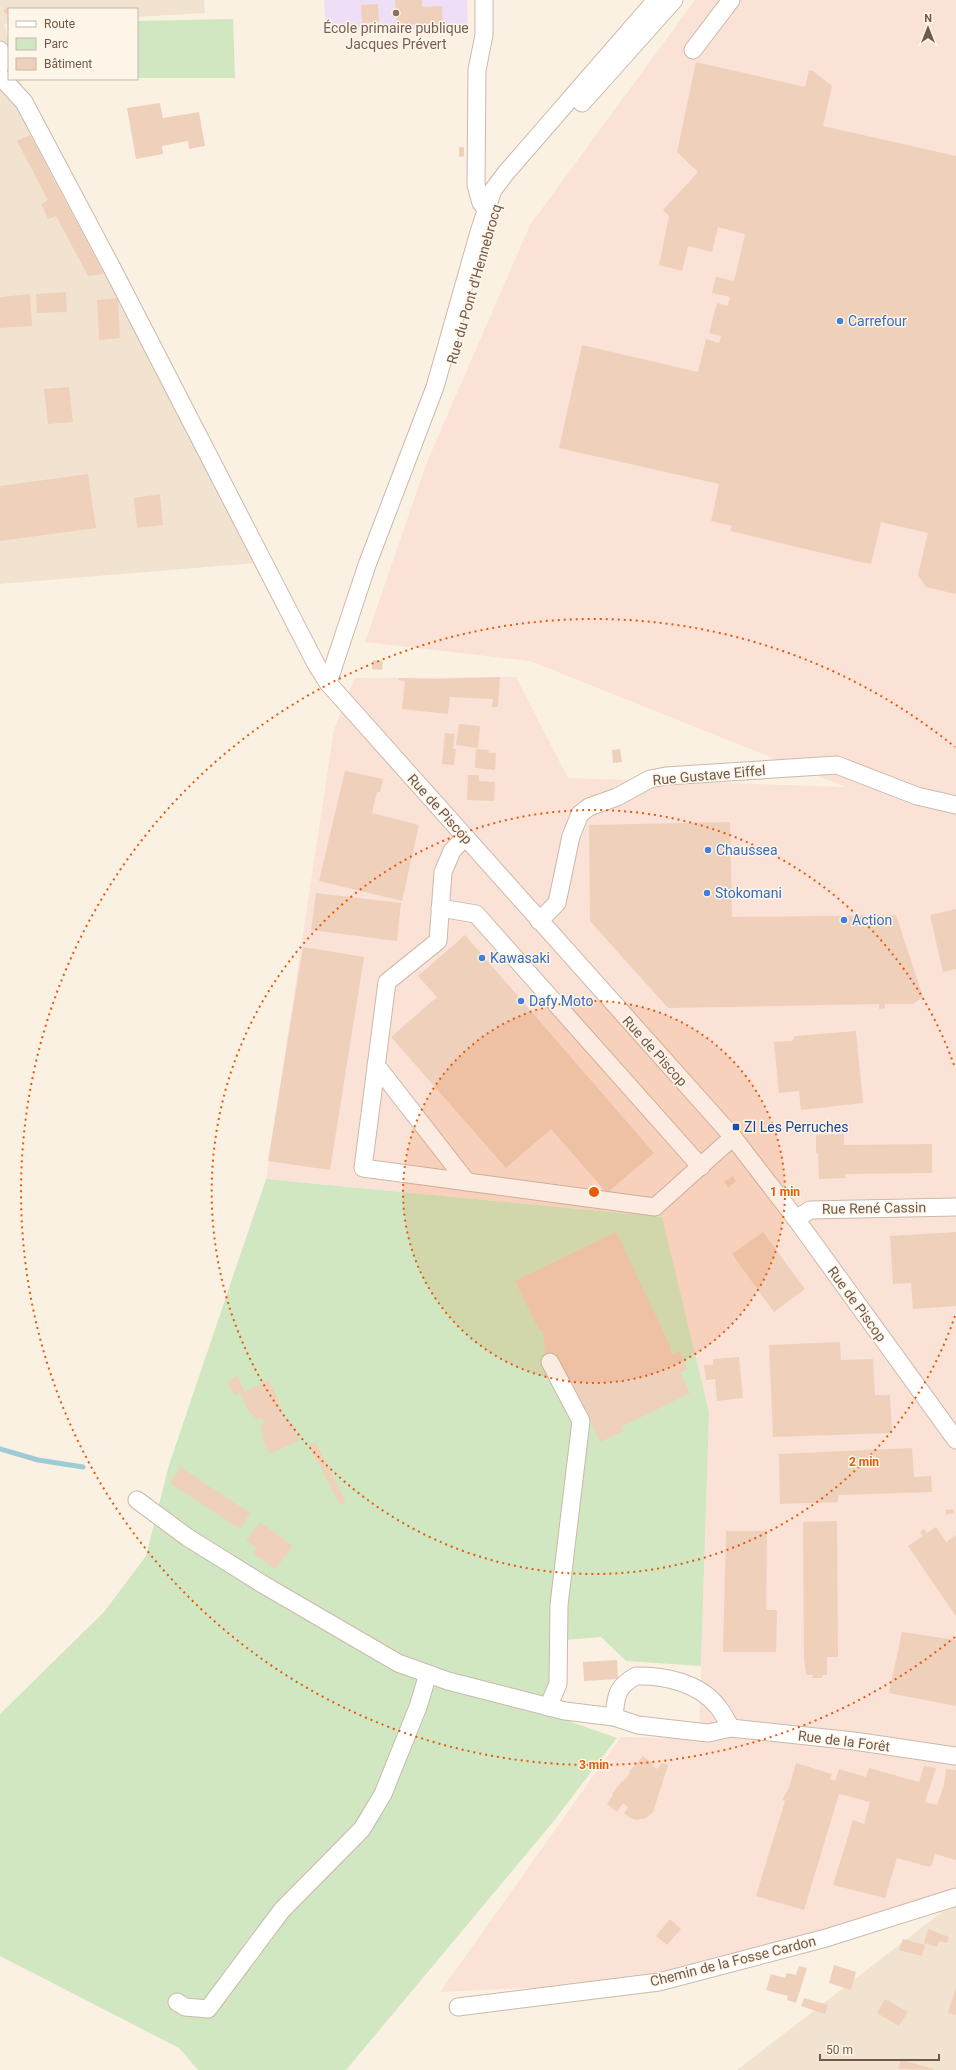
<svg xmlns="http://www.w3.org/2000/svg" width="956" height="2070" font-family="Roboto,sans-serif">
	<style>
		.residential { fill: #f2e3d1 }
		.commercial { fill: #fbe2d6 }
		.education { fill: #eedff7 }
		.green { fill: #d0e7c2 }
		.lines { fill: none; stroke-linecap: round; stroke-linejoin: round }
		.stream { stroke: #9fcbd4; stroke-width: 5 }
		.building { fill: #efd0bb }
		.minor-casing { stroke: #cbb9aa; stroke-width: 19 }
		.minor { stroke: #fff; stroke-width: 17 }
		.ring { fill: none; stroke: #e8590c; stroke-width: 2; stroke-dasharray: 2 4 }
		.education-dot { fill: #8d6e63; stroke: #fef6e8; stroke-width: 1.5 }
		.shop-dot { fill: #3f7fe0; stroke: #fef6e8; stroke-width: 1.5 }
		.transit-dot { fill: #1a4fb4; stroke: #fef6e8; stroke-width: 1.5 }
		.labels { text-anchor: middle; dominant-baseline: central; stroke-width: 3; stroke-linejoin: round; paint-order: stroke }
		.education-label { font-size: 14px; fill: #785e54; stroke: #fef6e8 }
		.street-label { font-size: 14px; fill: #71584a; stroke: #fef6e8 }
		.shop-label { font-size: 14px; fill: #366cbe; stroke: #fef6e8; text-anchor: start }
		.transit-label { font-size: 14px; fill: #164399; stroke: #fef6e8; text-anchor: start }
		.centre { fill: #e8590c; stroke: #fef6e8; stroke-width: 2 }
		.ring-label { font-size: 12px; text-anchor: middle; font-weight: bold; fill: #e8590c; stroke: #fef6e8; stroke-width: 3; stroke-linejoin: round; paint-order: stroke }
	</style>
	<rect width="100%" height="100%" fill="#fbf1e2"/>
	<!-- residential -->
	<g class="residential">
		<path d="M 0,0 L 204,0 L 205,13 L 137,17 L 137,9 L 9,9 L 9,23 L 4,24 L 9,42 L 9,79 L 20,79 L 23,91 L 256,563 L 0,584 Z"/>
		<path d="M 956,1901 L 956,2070 L 737,2070 Z"/>
	</g>
	<!-- commercial -->
	<path class="commercial" d="M 695,0 L 956,0 L 956,1896 L 659,1982 L 440,1992 L 621,1737 L 699,1738 L 709,1412 L 661,1217 L 266,1179 L 334,729 L 355,678 L 516,677 L 568,778 L 845,787 L 530,661 L 365,642 L 427,462 L 530,225 Z"/>
	<!-- education -->
	<path class="education" d="M 324,0 L 467,0 L 468,31 L 326,26 Z"/>
	<!-- green -->
	<g class="green">
		<path d="M 233,19 L 235,78 L 137,78 L 137,21 Z"/>
		<path d="M 266,1179 L 662,1217 L 709,1412 L 701,1666 L 626,1661 L 601,1637 L 565,1640 L 560,1718 L 617,1738 L 553,1822 L 346,2070 L 198,2070 L 179,2048 L 0,1956 L 0,1714 L 104,1612 L 146,1556 L 169,1465 Z"/>
	</g>
	<g class="lines">
		<!-- stream -->
		<path class="stream" d="M 0,1449 L 38,1460 L 83,1467"/>
	</g>
	<!-- building -->
	<g class="building">
		<path d="M 395,0 L 422,0 L 422,7 L 442,6 L 443,24 L 397,25 Z"/>
		<path d="M 378,4 L 379,22 L 362,23 L 361,5 Z"/>
		<path d="M 9,7 L 9,13 L 6,14 L 3,10 Z"/>
		<path d="M 696,62 L 805,87 L 809,70 L 813,71 L 832,86 L 823,126 L 956,156 L 956,594 L 926,587 L 918,575 L 928,533 L 881,522 L 871,564 L 856,561 L 730,531 L 732,526 L 711,521 L 719,484 L 559,448 L 582,345 L 698,372 L 706,339 L 719,343 L 721,336 L 709,333 L 717,303 L 728,306 L 730,297 L 712,293 L 716,277 L 734,281 L 745,234 L 718,227 L 712,252 L 688,246 L 682,271 L 659,265 L 669,216 L 663,210 L 698,172 L 677,152 Z"/>
		<path d="M 160,103 L 163,118 L 199,112 L 205,146 L 189,149 L 188,141 L 162,146 L 163,154 L 136,159 L 127,108 Z"/>
		<path d="M 30,135 L 104,274 L 88,276 L 56,216 L 48,219 L 41,204 L 48,200 L 17,141 Z"/>
		<path d="M 459,147 L 464,147 L 464,156 L 459,157 Z"/>
		<path d="M 66,292 L 67,312 L 37,313 L 36,294 Z"/>
		<path d="M 30,294 L 32,326 L 0,328 L 0,297 Z"/>
		<path d="M 118,298 L 120,338 L 99,340 L 97,300 Z"/>
		<path d="M 69,387 L 73,422 L 48,424 L 44,389 Z"/>
		<path d="M 88,474 L 96,528 L 0,541 L 0,486 Z"/>
		<path d="M 160,494 L 163,525 L 137,528 L 134,498 Z"/>
		<path d="M 373,660 L 383,661 L 382,670 L 372,669 Z"/>
		<path d="M 500,677 L 498,707 L 492,707 L 493,699 L 450,697 L 448,714 L 402,709 L 405,681 L 398,680 L 398,678 L 434,679 Z"/>
		<path d="M 459,724 L 480,726 L 478,748 L 456,745 Z"/>
		<path d="M 445,733 L 455,734 L 453,749 L 456,749 L 454,765 L 442,764 Z"/>
		<path d="M 476,749 L 489,750 L 488,753 L 496,753 L 495,770 L 475,768 Z"/>
		<path d="M 620,749 L 622,762 L 613,763 L 612,750 Z"/>
		<path d="M 345,771 L 383,779 L 380,792 L 377,792 L 372,813 L 419,825 L 402,901 L 319,881 Z"/>
		<path d="M 468,775 L 479,775 L 479,781 L 495,782 L 494,801 L 467,800 Z"/>
		<path d="M 730,822 L 732,917 L 896,915 L 923,997 L 913,1004 L 885,1004 L 885,1008 L 879,1009 L 879,1004 L 668,1008 L 590,921 L 589,825 Z"/>
		<path d="M 316,893 L 401,903 L 397,941 L 311,930 Z"/>
		<path d="M 956,909 L 956,969 L 943,972 L 930,915 Z"/>
		<path d="M 465,935 L 654,1153 L 607,1193 L 551,1129 L 506,1168 L 391,1037 L 437,997 L 418,976 Z"/>
		<path d="M 303,947 L 364,957 L 330,1170 L 268,1161 Z"/>
		<path d="M 856,1031 L 863,1103 L 801,1110 L 799,1091 L 779,1093 L 774,1042 L 792,1041 L 795,1036 Z"/>
		<path d="M 844,1134 L 844,1145 L 932,1144 L 932,1173 L 845,1174 L 845,1178 L 819,1179 L 818,1153 L 816,1153 L 816,1135 Z"/>
		<path d="M 733,1176 L 736,1181 L 728,1188 L 724,1182 Z"/>
		<path d="M 616,1232 L 672,1350 L 670,1350 L 672,1355 L 679,1351 L 688,1369 L 680,1372 L 690,1393 L 621,1427 L 623,1431 L 600,1442 L 586,1412 L 580,1410 L 582,1404 L 576,1392 L 573,1394 L 557,1361 L 557,1353 L 545,1353 L 544,1338 L 542,1335 L 544,1333 L 540,1330 L 534,1320 L 515,1281 Z"/>
		<path d="M 763,1232 L 805,1289 L 774,1312 L 732,1254 Z"/>
		<path d="M 956,1232 L 956,1306 L 913,1309 L 911,1283 L 893,1284 L 890,1236 Z"/>
		<path d="M 840,1342 L 841,1360 L 873,1359 L 875,1395 L 890,1395 L 892,1433 L 773,1437 L 769,1345 Z"/>
		<path d="M 739,1357 L 743,1398 L 717,1401 L 715,1379 L 706,1380 L 704,1365 L 713,1365 L 713,1359 Z"/>
		<path d="M 237,1376 L 245,1392 L 269,1380 L 279,1401 L 278,1402 L 281,1409 L 279,1410 L 287,1420 L 289,1419 L 299,1440 L 270,1454 L 263,1440 L 260,1426 L 265,1423 L 262,1418 L 257,1420 L 247,1409 L 240,1392 L 234,1395 L 227,1382 Z"/>
		<path d="M 315,1442 L 346,1502 L 340,1505 L 309,1445 Z"/>
		<path d="M 912,1448 L 914,1477 L 931,1476 L 932,1492 L 838,1495 L 838,1502 L 780,1504 L 779,1454 Z"/>
		<path d="M 180,1467 L 250,1513 L 240,1529 L 170,1483 Z"/>
		<path d="M 953,1509 L 954,1513 L 946,1515 L 945,1510 Z"/>
		<path d="M 837,1521 L 838,1657 L 827,1657 L 827,1675 L 822,1675 L 822,1678 L 812,1678 L 813,1675 L 806,1675 L 804,1658 L 803,1522 Z"/>
		<path d="M 260,1522 L 293,1546 L 275,1569 L 253,1553 L 257,1548 L 246,1541 Z"/>
		<path d="M 936,1527 L 946,1542 L 956,1535 L 956,1616 L 908,1546 L 923,1536 L 920,1532 L 924,1529 L 927,1533 Z"/>
		<path d="M 726,1531 L 767,1531 L 766,1610 L 777,1610 L 776,1652 L 723,1652 Z"/>
		<path d="M 902,1632 L 956,1640 L 956,1706 L 889,1693 Z"/>
		<path d="M 617,1660 L 618,1679 L 584,1681 L 583,1662 Z"/>
		<path d="M 643,1756 L 653,1764 L 652,1766 L 657,1769 L 662,1763 L 668,1765 L 653,1812 L 646,1818 L 636,1820 L 630,1818 L 624,1813 L 628,1807 L 623,1803 L 617,1812 L 607,1804 L 613,1795 L 612,1794 L 622,1781 L 623,1782 L 630,1773 L 629,1772 Z"/>
		<path d="M 796,1763 L 832,1774 L 830,1779 L 835,1781 L 839,1769 L 866,1777 L 869,1768 L 919,1782 L 924,1766 L 936,1768 L 925,1802 L 937,1805 L 944,1785 L 946,1769 L 956,1770 L 956,1860 L 935,1854 L 932,1865 L 929,1867 L 897,1858 L 885,1898 L 833,1885 L 853,1820 L 864,1824 L 870,1802 L 839,1794 L 804,1910 L 756,1896 L 785,1801 L 782,1800 L 789,1788 Z"/>
		<path d="M 670,1919 L 681,1929 L 667,1945 L 656,1936 Z"/>
		<path d="M 928,1929 L 949,1937 L 947,1943 L 939,1941 L 937,1947 L 924,1943 Z"/>
		<path d="M 903,1939 L 925,1945 L 922,1956 L 899,1950 Z"/>
		<path d="M 834,1965 L 856,1972 L 851,1990 L 829,1983 Z"/>
		<path d="M 799,1966 L 807,1968 L 796,2003 L 787,2000 L 788,1996 L 766,1990 L 771,1974 L 785,1978 L 787,1973 L 796,1975 Z"/>
		<path d="M 956,1987 L 956,2015 L 948,2013 Z"/>
		<path d="M 804,1998 L 828,2005 L 825,2014 L 801,2006 Z"/>
		<path d="M 885,1999 L 908,2012 L 899,2026 L 877,2013 Z"/>
		<path d="M 901,2060 L 934,2069 L 933,2070 L 898,2069 Z"/>
	</g>
	<g class="lines">
		<defs>
			<g id="minor">
				<path d="M 484,0 L 484,35 L 477,70 L 476,185 L 481,203 L 488,210"/>
				<path d="M 0,50 L 2,60 L 0,66"/>
				<path d="M 693,50 L 731,0"/>
				<path d="M 0,76 L 24,102 L 111,266 L 316,664 L 328,683 L 733,1137 L 796,1219 L 956,1440"/>
				<path d="M 582,103 L 674,0"/>
				<path d="M 328,683 L 367,565 L 435,387 L 479,232 L 493,190 L 505,174 L 656,0"/>
				<path d="M 465,837 L 452,851 L 443,872 L 438,941 L 387,982 L 363,1168 L 655,1207 L 733,1137"/>
				<path d="M 440,908 L 476,914 L 701,1167"/>
				<path d="M 539,921 L 557,903 L 571,836 L 580,814 L 589,807 L 617,797 L 650,779 L 666,776 L 837,765 L 917,796 L 956,805"/>
				<path d="M 376,1065 L 467,1182"/>
				<path d="M 796,1219 L 810,1210 L 956,1207"/>
				<path d="M 137,1500 L 187,1537 L 264,1585 L 398,1663 L 448,1681 L 565,1711 L 614,1717"/>
				<path d="M 636,1676 C 664,1675 700,1683 718,1707 C 723,1713 727,1721 731,1728 L 708,1733 L 638,1725 L 614,1717 C 616,1696 616,1687 636,1676 Z"/>
				<path d="M 548,1707 L 558,1684 L 559,1605 L 581,1421 L 550,1362"/>
				<path d="M 731,1728 L 854,1741 L 956,1756"/>
				<path d="M 177,2002 L 185,2007 L 208,2009 L 282,1910 L 362,1829 L 383,1794 L 418,1707 L 428,1674"/>
				<path d="M 458,2007 L 659,1982 L 826,1938 L 956,1897"/>
			</g>
		</defs>
		<!-- minor casing -->
		<use href="#minor" class="minor-casing"/>
		<!-- minor -->
		<use href="#minor" class="minor"/>
	</g>
	<!-- distance rings -->
	<circle cx="594" cy="1192" r="191" fill="#e8590c" fill-opacity=".12"/>
	<g class="ring">
		<circle cx="594" cy="1192" r="191"/>
		<path d="M955 1316A382 382 0 1 1 955 1068"/>
		<path d="M955 1637A573 573 0 1 1 955 747"/>
	</g>
	<!-- markers -->
	<circle class="education-dot" cx="396" cy="13" r="4"/>
	<g class="shop-dot">
		<circle cx="840" cy="321" r="4"/>
		<circle cx="708" cy="850" r="4"/>
		<circle cx="707" cy="893" r="4"/>
		<circle cx="844" cy="920" r="4"/>
		<circle cx="482" cy="958" r="4"/>
		<circle cx="521" cy="1001" r="4"/>
	</g>
	<rect class="transit-dot" x="732" y="1123" width="8" height="8" rx="2"/>
	<g class="labels">
		<!-- education labels -->
		<g class="education-label">
			<text x="396" y="28">École primaire publique<tspan x="396" dy="16">Jacques Prévert</tspan></text>
		</g>
		<!-- street labels -->
		<g class="street-label">
			<text transform="translate(474 284) rotate(-74)">Rue du Pont d'Hennebrocq</text>
			<text transform="translate(709 775) rotate(-5)">Rue Gustave Eiffel</text>
			<text transform="translate(440 809) rotate(48)">Rue de Piscop</text>
			<text transform="translate(655 1051) rotate(48)">Rue de Piscop</text>
			<text transform="translate(874 1208) rotate(-1)">Rue René Cassin</text>
			<text transform="translate(857 1304) rotate(54)">Rue de Piscop</text>
			<text transform="translate(844 1741) rotate(7)">Rue de la Forêt</text>
			<text transform="translate(733 1961) rotate(-14)">Chemin de la Fosse Cardon</text>
		</g>
		<!-- shop labels -->
		<g class="shop-label">
			<text x="848" y="321">Carrefour</text>
			<text x="716" y="850">Chaussea</text>
			<text x="715" y="893">Stokomani</text>
			<text x="852" y="920">Action</text>
			<text x="490" y="958">Kawasaki</text>
			<text x="529" y="1001">Dafy Moto</text>
		</g>
		<!-- transit labels -->
		<g class="transit-label">
			<text x="744" y="1127">ZI Les Perruches</text>
		</g>
	</g>
	<circle cx="594" cy="1192" r="6" class="centre"/>
	<g class="ring-label">
		<text x="785" y="1196">1 min</text>
		<text x="864" y="1466">2 min</text>
		<text x="594" y="1769">3 min</text>
	</g>
	<!-- legend -->
	<rect x="8" y="8" width="130" height="72" fill="#fef6e8" stroke="#c6b7a9"/>
	<rect x="16" y="21" width="20" height="6" fill="#ffffff" stroke="#c6b7a9"/>
	<text x="44" y="28" font-size="12" fill="#71584a">Route</text>
	<rect x="16" y="38" width="20" height="12" fill="#d0e7c2" stroke="#c6b7a9"/>
	<text x="44" y="48" font-size="12" fill="#71584a">Parc</text>
	<rect x="16" y="58" width="20" height="12" fill="#efd0bb" stroke="#c6b7a9"/>
	<text x="44" y="68" font-size="12" fill="#71584a">Bâtiment</text>
	<!-- north arrow -->
	<g transform="translate(928 28)" stroke="#fef6e8" stroke-width="3" paint-order="stroke">
	<path d="M0-3L7 15L0 10L-7 15Z" fill="#71584a"/>
	<text y="-6" font-size="11" font-weight="bold" text-anchor="middle" fill="#71584a">N</text>
	</g>
	<!-- scale -->
	<path d="M820 2054v6h119v-6" fill="none" stroke="#71584a" stroke-width="2"/>
	<text x="826" y="2054" font-size="12" fill="#71584a" stroke="#fef6e8" stroke-width="3" paint-order="stroke">50 m</text>
</svg>
